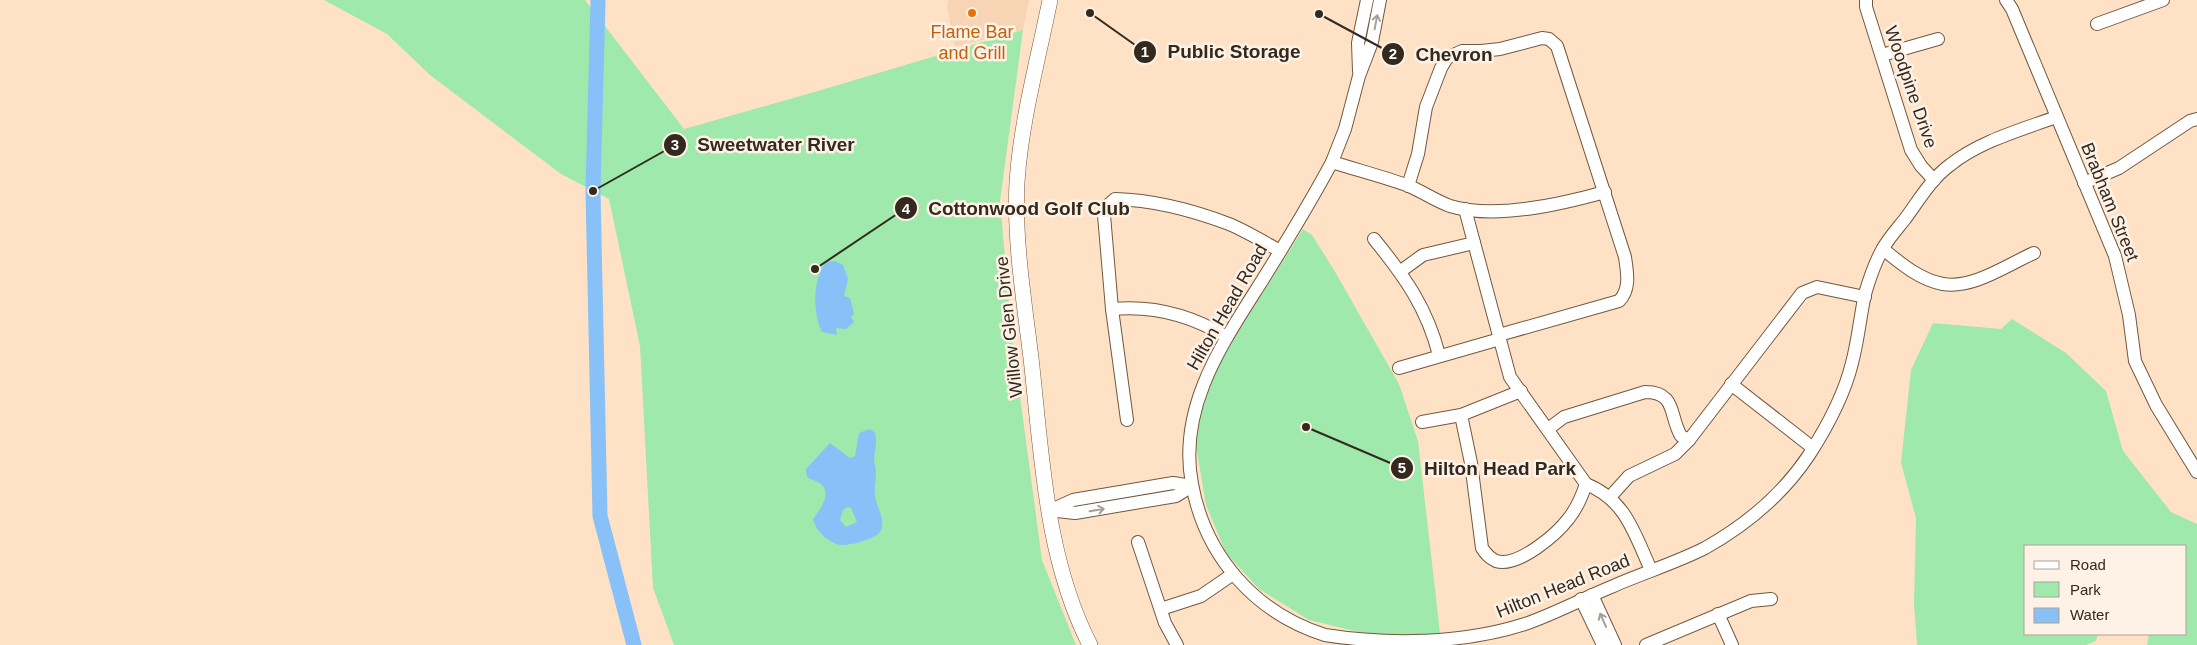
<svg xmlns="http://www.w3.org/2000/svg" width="2197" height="645" font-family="Arial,sans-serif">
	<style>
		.built { fill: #f7d4b3 }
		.green { fill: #9ee9ab }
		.water { fill: #87c1f8; fill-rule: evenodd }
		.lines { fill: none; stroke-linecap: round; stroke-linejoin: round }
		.river { stroke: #87c1f8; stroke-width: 15 }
		.minor-casing { stroke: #715840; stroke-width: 14 }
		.major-casing { stroke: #715840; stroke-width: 16 }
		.minor { stroke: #fff; stroke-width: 12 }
		.major { stroke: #fff; stroke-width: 15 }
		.oneway { stroke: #a39f9a }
		.food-dot { fill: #e8710a; stroke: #fef2e7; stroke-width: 2 }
		.labels { text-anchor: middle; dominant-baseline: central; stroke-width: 5; stroke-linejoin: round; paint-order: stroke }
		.food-label { font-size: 18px; fill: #c56008; stroke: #fef2e7 }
		.street-label { font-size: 18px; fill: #33291e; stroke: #fef2e7 }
		.leader { fill: none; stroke: #33291e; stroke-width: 2 }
		.callout-dot { fill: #33291e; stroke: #fef2e7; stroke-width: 2 }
		.mark-label { font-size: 15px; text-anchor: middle; font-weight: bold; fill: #fff }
		.callout-label { font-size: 19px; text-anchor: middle; font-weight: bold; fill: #33291e; stroke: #fef2e7; stroke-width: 5; stroke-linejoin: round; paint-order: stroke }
	</style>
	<rect width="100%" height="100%" fill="#ffe2c6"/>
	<!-- built -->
	<path class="built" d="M 948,0 L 1029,0 L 1023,30 L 955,47 L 947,7 Z"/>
	<!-- green -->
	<g class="green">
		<path d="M 324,0 L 585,0 L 684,129 L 818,91 L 1023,30 L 1000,201 L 1012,337 L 1042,560 L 1076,645 L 674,645 L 653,588 L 640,346 L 609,199 L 561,174 L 430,75 L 387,34 Z"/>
		<path d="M 1303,229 L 1312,235 L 1334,270 L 1399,384 L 1418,441 L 1440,633 L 1420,636 L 1371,635 L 1309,620 L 1259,589 L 1226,553 L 1206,505 L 1196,446 L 1201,412 L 1217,366 Z"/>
		<path d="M 2012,319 L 2066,353 L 2106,391 L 2123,451 L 2171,512 L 2197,524 L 2197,645 L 2147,645 L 2149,634 L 2186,634 L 2186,546 L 2026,546 L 2026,634 L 2098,634 L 2096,641 L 2086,645 L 1917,645 L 1914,605 L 1916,518 L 1901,463 L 1911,370 L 1933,323 L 2001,329 Z"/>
	</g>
	<!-- water -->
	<g class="water">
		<path d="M 835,261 L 843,265 L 848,279 L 844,296 L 850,298 L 854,314 L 851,317 L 854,322 L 846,329 L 836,328 L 837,335 L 822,332 C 813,313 812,280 826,262 Z"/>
		<path d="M 870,429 L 875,433 C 878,443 874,451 874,460 C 874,464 876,468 876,472 C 876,479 874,488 875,495 C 876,508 887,519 880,532 C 876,539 848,546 840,545 C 829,543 815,530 813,519 C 819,511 832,495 822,485 C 819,481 811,480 807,477 L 806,469 L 830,443 L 850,458 L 855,456 L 859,433 ZM 847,507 L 851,508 L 857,522 L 846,527 L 840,520 L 843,510 Z"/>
	</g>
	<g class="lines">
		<!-- river -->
		<path class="river" d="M 598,0 L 593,191 L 600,516 L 634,645"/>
		<defs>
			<g id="minor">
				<path d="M 1380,0 L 1372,42 L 1359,76 L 1345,129 L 1332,162 C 1311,201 1288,239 1265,276 C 1225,340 1177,405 1192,484 C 1205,556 1255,613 1325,635 C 1388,645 1463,644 1525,624 C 1554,614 1582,599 1611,587 C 1640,574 1678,562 1705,548 C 1746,525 1783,494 1809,455 C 1827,427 1844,396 1852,363 C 1858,341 1860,317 1865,294 C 1869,280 1875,263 1882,250 C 1888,239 1897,229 1905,219 C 1919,200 1931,179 1950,165 C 1980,141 2021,130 2056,117"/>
				<path d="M 1866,0 L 1866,7 L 1911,150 L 1921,166 L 1934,180"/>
				<path d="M 2006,0 L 2012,9 L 2115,256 L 2129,315 L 2135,361 L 2156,405 L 2197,472"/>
				<path d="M 2097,24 L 2163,0"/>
				<path d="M 1882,55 L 1938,39"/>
				<path d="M 1359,71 L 1358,43 L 1367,0"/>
				<path d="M 1332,162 C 1357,170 1384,177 1409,186 C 1423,192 1436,201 1450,206 C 1495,220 1562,204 1605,192"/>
				<path d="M 2084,183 L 2119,168 L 2190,121 L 2197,119"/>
				<path d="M 1408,186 L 1418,154 L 1426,107 L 1441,68 L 1447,58 L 1462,51 L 1481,51 L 1500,49 L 1542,38 L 1549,39 L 1557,46 L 1625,257 C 1627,272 1631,289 1619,301 L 1499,335"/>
				<path d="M 1465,209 L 1510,377 L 1586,484"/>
				<path d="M 1374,239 C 1405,277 1427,308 1439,355"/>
				<path d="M 1883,249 C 1900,263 1920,280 1943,284 C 1973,289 2007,265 2034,253"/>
				<path d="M 1401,271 L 1423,255 L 1474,243"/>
				<path d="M 1112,309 C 1153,305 1191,315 1227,337"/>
				<path d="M 1399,368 L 1500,339"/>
				<path d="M 1731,384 L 1813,448"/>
				<path d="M 1461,415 L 1471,463 L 1482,548 C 1486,554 1489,558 1496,561 C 1518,568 1557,534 1569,518 C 1577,508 1582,496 1586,484"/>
				<path d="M 1127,420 L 1112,309 L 1104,215 L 1107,206 L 1115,199 C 1154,200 1192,210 1229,224 C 1246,231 1264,242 1280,251"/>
				<path d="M 1422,422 L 1461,415 L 1521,391"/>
				<path d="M 1548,429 L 1564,417 L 1645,392 C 1677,392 1669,416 1681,436 L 1689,440"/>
				<path d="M 1586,484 C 1626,500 1634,533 1651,570"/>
				<path d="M 1610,497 L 1629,476 L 1675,454 L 1689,440 L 1802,293 L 1817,287 L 1865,297"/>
				<path d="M 1048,510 L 1075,513 L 1176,496 L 1192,486"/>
				<path d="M 1051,510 L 1073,500 L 1173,483 L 1192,486"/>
				<path d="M 1138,542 L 1165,623 L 1177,645"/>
				<path d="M 1592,595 L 1615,645"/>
				<path d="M 1581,599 L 1603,645"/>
				<path d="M 1161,609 L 1201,596 L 1233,574"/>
				<path d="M 1718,614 L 1732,645"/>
				<path d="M 1646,645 L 1751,601 L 1771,599"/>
			</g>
			<path id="major" d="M 1050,0 C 1038,60 1021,121 1017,182 C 1014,240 1024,300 1031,358 C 1042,455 1045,557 1090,645"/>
		</defs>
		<!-- minor casing -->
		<use href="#minor" class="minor-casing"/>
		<!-- major casing -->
		<use href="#major" class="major-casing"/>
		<!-- minor -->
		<use href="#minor" class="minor"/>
		<!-- major -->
		<use href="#major" class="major"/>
	</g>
	<!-- one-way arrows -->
	<defs><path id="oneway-shaft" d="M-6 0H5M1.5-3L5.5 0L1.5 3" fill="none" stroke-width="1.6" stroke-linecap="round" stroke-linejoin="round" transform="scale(1.25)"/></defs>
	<g class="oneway">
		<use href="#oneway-shaft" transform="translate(1376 22) rotate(-79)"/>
		<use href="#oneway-shaft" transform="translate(1097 510) rotate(-10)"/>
		<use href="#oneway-shaft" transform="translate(1603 620) rotate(-114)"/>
	</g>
	<!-- markers -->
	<circle class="food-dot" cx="972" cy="13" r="5"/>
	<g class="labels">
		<!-- food labels -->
		<g class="food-label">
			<text x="972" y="32">Flame Bar<tspan x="972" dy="21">and Grill</tspan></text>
		</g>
		<!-- street labels -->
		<g class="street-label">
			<text transform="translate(1911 87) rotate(71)">Woodpine Drive</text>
			<text transform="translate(2110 202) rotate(68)">Brabham Street</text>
			<text transform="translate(1227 307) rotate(-60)">Hilton Head Road</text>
			<text transform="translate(1009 327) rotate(-96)">Willow Glen Drive</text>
			<text transform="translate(1563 586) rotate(-22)">Hilton Head Road</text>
		</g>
	</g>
	<!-- callouts -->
	<path class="leader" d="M1090 13L1145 52M1319 14L1393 54M593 191L675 145M815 269L906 208M1306 427L1402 468"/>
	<g class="callout-dot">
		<circle cx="1090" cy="13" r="5"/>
		<circle cx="1319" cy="14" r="5"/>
		<circle cx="593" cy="191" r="5"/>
		<circle cx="815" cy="269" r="5"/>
		<circle cx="1306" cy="427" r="5"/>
		<circle cx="1145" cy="52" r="12"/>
		<circle cx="1393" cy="54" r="12"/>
		<circle cx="675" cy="145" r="12"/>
		<circle cx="906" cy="208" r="12"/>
		<circle cx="1402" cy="468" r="12"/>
	</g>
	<g class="mark-label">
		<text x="1145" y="57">1</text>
		<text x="1393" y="59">2</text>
		<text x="675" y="150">3</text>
		<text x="906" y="214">4</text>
		<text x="1402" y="473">5</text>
	</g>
	<g class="callout-label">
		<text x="1234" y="58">Public Storage</text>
		<text x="1454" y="61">Chevron</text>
		<text x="776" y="151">Sweetwater River</text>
		<text x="1029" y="215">Cottonwood Golf Club</text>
		<text x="1500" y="475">Hilton Head Park</text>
	</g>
	<!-- legend -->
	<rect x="2024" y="545" width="162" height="90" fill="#fef2e7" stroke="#ada297"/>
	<rect x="2034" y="561" width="25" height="8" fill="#ffffff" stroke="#ada297"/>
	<text x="2070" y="570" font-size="15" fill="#33291e">Road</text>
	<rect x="2034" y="582" width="25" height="15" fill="#9ee9ab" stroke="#ada297"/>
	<text x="2070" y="595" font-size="15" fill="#33291e">Park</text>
	<rect x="2034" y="608" width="25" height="15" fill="#87c1f8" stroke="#ada297"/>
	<text x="2070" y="620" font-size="15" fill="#33291e">Water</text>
</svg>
